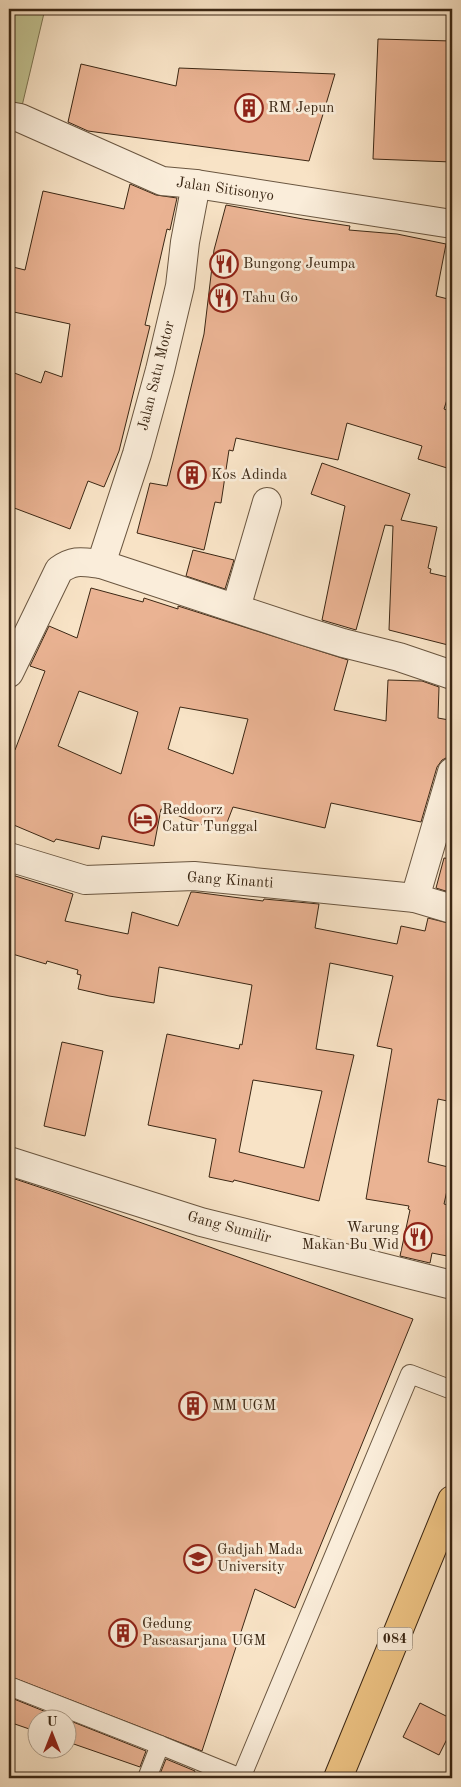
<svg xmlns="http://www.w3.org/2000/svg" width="461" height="1787" font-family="'Old Standard TT',serif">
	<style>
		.green { fill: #c2c392; stroke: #7e7553 }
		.building { fill: #eab393; stroke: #3b2714; fill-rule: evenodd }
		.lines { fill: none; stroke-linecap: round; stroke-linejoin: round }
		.service-casing { stroke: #6a5640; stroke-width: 20 }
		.minor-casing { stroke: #6a5640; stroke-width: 30 }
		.primary-casing { stroke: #3b2714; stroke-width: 30 }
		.service { stroke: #faedda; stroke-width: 18 }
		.minor { stroke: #faedda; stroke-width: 28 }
		.primary { stroke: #ecc283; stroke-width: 28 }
		.labels { text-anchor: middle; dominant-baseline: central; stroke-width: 5; stroke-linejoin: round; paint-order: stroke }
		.shield { fill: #faedda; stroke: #74624f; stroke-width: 1 }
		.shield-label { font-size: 14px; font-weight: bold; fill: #3b2714 }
		.poi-label { font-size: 15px; fill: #3b2714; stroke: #faedda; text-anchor: start }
		.street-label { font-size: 15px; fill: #3b2714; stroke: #faedda }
	</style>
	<rect width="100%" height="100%" fill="#f8e3c6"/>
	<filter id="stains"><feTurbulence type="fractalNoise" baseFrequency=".004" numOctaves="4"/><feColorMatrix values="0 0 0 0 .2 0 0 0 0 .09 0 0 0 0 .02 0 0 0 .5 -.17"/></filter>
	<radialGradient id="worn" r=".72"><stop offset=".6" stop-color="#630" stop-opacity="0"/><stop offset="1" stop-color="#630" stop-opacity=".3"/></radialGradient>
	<!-- green -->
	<path class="green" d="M 9,9 L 45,9 L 22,106 L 9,102 Z"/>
	<!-- building -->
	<g class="building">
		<path d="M 378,39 L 452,41 L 452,162 L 373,159 Z"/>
		<path d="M 81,64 L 176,86 L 179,68 L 335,74 L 309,161 L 88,131 L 68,122 Z"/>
		<path d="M 130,184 L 156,195 L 177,198 L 170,230 L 167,229 L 145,325 L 150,326 L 119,451 L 104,487 L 88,481 L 70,529 L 9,506 L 9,371 L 41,383 L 45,371 L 62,377 L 70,324 L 9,311 L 9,266 L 25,270 L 43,191 L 124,209 Z"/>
		<path d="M 226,205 L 303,219 L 350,226 L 349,230 L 397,234 L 446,244 L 436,296 L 452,300 L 452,384 L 444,409 L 452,412 L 452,451 L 447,468 L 418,459 L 422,446 L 347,423 L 338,460 L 236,438 L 233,451 L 229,450 L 221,503 L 215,502 L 204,550 L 137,533 L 150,483 L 167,486 L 204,334 L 214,250 Z"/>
		<path d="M 322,463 L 410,494 L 401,520 L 437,527 L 428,568 L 431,569 L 430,573 L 452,578 L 452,646 L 389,630 L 393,526 L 385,525 L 356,630 L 322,620 L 345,506 L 311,494 Z"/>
		<path d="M 193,550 L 234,560 L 225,589 L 186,576 Z"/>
		<path d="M 91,588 L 143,602 L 144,598 L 178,609 L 178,606 L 348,660 L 334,710 L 386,721 L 388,680 L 422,681 L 439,687 L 438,718 L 449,720 L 447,732 L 452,732 L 452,757 L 448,757 L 442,760 L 437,767 L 421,822 L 331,803 L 325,828 L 233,807 L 223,833 L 161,809 L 154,846 L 102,836 L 99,849 L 56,839 L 54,842 L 9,823 L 9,748 L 15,750 L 45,671 L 30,666 L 49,626 L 77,638 ZM 79,691 L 138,712 L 121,774 L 58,746 ZM 180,707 L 248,719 L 233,774 L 168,749 Z"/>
		<path d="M 444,858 L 452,859 L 452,893 L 436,888 Z"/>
		<path d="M 9,874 L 73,894 L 65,921 L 128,934 L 132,912 L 178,926 L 191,892 L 194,892 L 263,901 L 264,899 L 319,904 L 315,928 L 397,944 L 401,926 L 425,931 L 428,918 L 452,924 L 452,1102 L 438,1099 L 428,1162 L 452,1168 L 444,1204 L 452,1206 L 452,1257 L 432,1253 L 430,1263 L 400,1256 L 410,1210 L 408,1209 L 409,1206 L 366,1199 L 392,1049 L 377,1046 L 393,976 L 330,963 L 316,1049 L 354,1055 L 319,1201 L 234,1180 L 233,1182 L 209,1177 L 216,1139 L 148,1125 L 167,1034 L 239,1049 L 240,1044 L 242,1045 L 252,985 L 159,967 L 154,1003 L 109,996 L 78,989 L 81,975 L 77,974 L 78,970 L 47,961 L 46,964 L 9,953 ZM 253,1080 L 322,1091 L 304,1168 L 239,1152 Z"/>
		<path d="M 62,1042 L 103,1051 L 85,1136 L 44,1126 Z"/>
		<path d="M 9,1177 L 60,1194 L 413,1319 L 295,1608 L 255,1589 L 202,1751 L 9,1676 Z"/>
		<path d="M 9,1697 L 66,1720 L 38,1720 L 38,1732 L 9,1722 Z"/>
		<path d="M 420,1703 L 452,1719 L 452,1729 L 439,1755 L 403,1737 Z"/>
		<path d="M 68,1720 L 146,1751 L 140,1767 L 68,1742 Z"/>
		<path d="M 166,1759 L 195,1771 L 193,1778 L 171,1778 L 160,1774 Z"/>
	</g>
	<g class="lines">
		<defs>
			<g id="service">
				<path d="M 9,1686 L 160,1745 L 147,1778"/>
				<path d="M 160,1745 L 241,1778"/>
				<path d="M 241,1778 L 410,1374 L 452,1390"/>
			</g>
			<g id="minor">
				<path d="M 9,116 L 20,118 L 162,181 L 196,184 L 452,224"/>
				<path d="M 101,564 L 137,454 L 160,370 L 180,286 L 185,242 L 196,184"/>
				<path d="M 236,608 L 267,502"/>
				<path d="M 9,673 L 59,570 C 75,559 82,562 101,564 L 301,630 L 343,643 L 399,657 L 452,675"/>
				<path d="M 9,857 L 85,880 L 194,876 L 415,898 L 452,909"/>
				<path d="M 415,898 L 452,772"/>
				<path d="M 9,1161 L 201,1222 L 452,1285"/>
			</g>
			<path id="primary" d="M 338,1778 L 452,1500"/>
		</defs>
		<!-- service casing -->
		<use href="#service" class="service-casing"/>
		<!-- minor casing -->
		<use href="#minor" class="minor-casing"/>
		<!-- primary casing -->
		<use href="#primary" class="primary-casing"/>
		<!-- service -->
		<use href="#service" class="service"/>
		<!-- minor -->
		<use href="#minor" class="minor"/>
		<!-- primary -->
		<use href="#primary" class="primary"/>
	</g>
	<!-- icons -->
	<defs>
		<symbol id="building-ring" viewBox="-11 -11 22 22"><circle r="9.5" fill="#faedda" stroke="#8f2418" stroke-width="1.5"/><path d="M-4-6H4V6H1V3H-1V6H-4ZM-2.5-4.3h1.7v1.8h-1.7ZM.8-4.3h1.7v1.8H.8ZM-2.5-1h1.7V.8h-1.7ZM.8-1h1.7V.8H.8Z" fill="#8f2418"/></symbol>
		<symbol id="restaurant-ring" viewBox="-11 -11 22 22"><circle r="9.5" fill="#faedda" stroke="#8f2418" stroke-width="1.5"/><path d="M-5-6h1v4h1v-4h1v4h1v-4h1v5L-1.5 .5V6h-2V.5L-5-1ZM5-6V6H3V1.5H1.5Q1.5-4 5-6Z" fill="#8f2418"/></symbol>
		<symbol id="hotel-ring" viewBox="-11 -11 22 22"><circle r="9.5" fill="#faedda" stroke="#8f2418" stroke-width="1.5"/><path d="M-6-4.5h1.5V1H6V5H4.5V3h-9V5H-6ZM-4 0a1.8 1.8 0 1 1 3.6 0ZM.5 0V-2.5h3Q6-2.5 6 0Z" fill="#8f2418"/></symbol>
		<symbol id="university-ring" viewBox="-11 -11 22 22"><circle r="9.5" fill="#faedda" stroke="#8f2418" stroke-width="1.5"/><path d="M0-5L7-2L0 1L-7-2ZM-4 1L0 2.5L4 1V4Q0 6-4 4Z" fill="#8f2418"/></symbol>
	</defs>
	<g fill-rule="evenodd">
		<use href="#building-ring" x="233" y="92" width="32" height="32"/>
		<use href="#restaurant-ring" x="208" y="248" width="32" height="32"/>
		<use href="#restaurant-ring" x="207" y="282" width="32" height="32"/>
		<use href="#building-ring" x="176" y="459" width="32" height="32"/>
		<use href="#hotel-ring" x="127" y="803" width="32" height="32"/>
		<use href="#restaurant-ring" x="402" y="1221" width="32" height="32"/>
		<use href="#building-ring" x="177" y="1390" width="32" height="32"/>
		<use href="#university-ring" x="182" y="1543" width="32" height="32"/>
		<use href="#building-ring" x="107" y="1617" width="32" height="32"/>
	</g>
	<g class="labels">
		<!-- shield labels -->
		<rect class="shield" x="377.5" y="1627.5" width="35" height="23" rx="4"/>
		<g class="shield-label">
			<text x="395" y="1639">084</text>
		</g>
		<!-- poi labels -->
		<g class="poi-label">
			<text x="268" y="108">RM Jepun</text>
			<text x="243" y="264">Bungong Jeumpa</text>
			<text x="242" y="298">Tahu Go</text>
			<text x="211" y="475">Kos Adinda</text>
			<text x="162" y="810">Reddoorz<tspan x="162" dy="17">Catur Tunggal</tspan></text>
			<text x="399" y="1228" text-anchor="end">Warung<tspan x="399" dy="17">Makan Bu Wid</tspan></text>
			<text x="212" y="1406">MM UGM</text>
			<text x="217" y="1550">Gadjah Mada<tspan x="217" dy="17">University</tspan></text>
			<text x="142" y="1624">Gedung<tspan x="142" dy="17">Pascasarjana UGM</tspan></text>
		</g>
		<!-- street labels -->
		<g class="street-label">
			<text transform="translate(225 190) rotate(8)">Jalan Sitisonyo</text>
			<text transform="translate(157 376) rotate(-76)">Jalan Satu Motor</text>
			<text transform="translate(230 881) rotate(4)">Gang Kinanti</text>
			<text transform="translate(229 1228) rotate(15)">Gang Sumilir</text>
		</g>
	</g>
	<!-- margin -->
	<rect width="461" height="1787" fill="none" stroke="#f8e3c6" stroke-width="30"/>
	<rect x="10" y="10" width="441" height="1767" fill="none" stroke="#3b2714" stroke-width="2.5"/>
	<rect x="15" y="15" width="431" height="1757" fill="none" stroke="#3b2714"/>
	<!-- north arrow -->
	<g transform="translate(52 1734)"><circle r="24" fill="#faedda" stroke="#ae9e8b"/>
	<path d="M0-4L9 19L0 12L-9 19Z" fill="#8f2418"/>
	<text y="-8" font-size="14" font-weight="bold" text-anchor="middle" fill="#3b2714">U</text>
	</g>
	<rect width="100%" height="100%" filter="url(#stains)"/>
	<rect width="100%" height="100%" fill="url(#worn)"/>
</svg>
